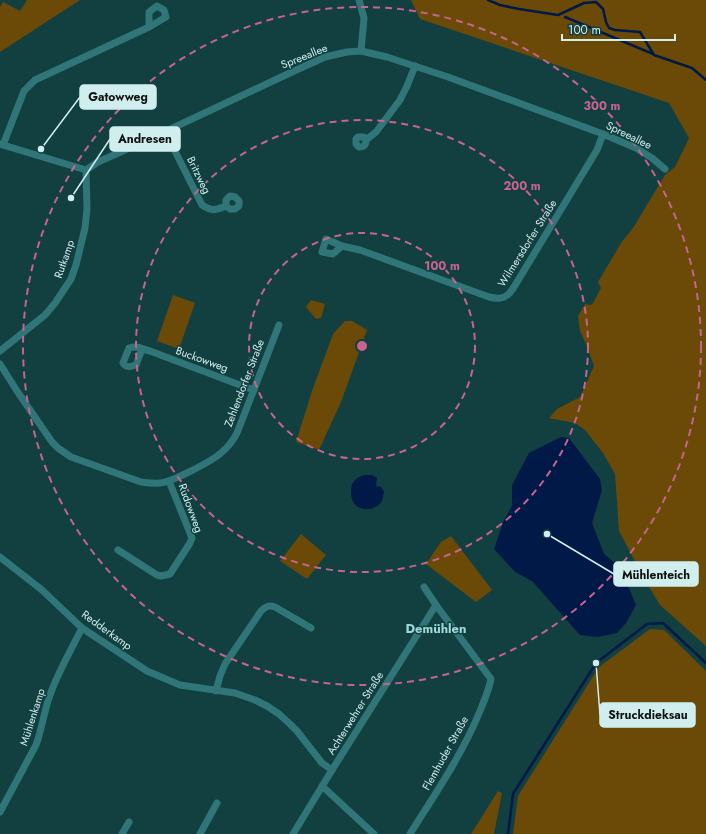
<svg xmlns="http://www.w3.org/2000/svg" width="706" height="834" font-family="Jost,sans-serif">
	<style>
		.green { fill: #6b4a08 }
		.water { fill: #001946 }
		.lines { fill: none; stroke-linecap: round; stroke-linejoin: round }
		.stream { stroke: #001946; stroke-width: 2.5 }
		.street { stroke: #307679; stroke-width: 7 }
		.ring { fill: none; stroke: #c7638f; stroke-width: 2; stroke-dasharray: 7 5 }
		.labels { text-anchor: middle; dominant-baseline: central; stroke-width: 3; stroke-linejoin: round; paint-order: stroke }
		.street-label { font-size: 11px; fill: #d1eeef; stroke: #123f40 }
		.quarter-label { font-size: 13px; font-weight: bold; fill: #9dd8d9; stroke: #123f40 }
		.centre { fill: #c7638f; stroke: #123f40; stroke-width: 2 }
		.ring-label { font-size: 12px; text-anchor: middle; font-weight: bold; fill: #c7638f; stroke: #123f40; stroke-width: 3; stroke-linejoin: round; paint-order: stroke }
		.leader { fill: none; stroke: #d1eeef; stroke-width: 1.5 }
		.callout-dot { fill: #d1eeef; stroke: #123f40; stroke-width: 1.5 }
		.callout { fill: #d1eeef; stroke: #d1eeef; stroke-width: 1.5 }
		.callout-label { font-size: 12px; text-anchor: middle; font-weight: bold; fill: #111 }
	</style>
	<rect width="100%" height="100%" fill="#123f40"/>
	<!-- green -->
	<g class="green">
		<path d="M 27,0 L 80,0 L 0,52 L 0,7 L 3,2 L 20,11 Z"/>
		<path d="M 411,0 L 706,0 L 706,646 L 660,605 L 646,582 L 619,531 L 615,474 L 603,453 L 585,430 L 575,423 L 549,418 L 557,409 L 580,397 L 594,366 L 586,344 L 580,331 L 578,316 L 585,304 L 591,305 L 593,303 L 601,288 L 598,282 L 621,243 L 633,228 L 665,175 L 675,167 L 689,138 L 669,103 L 420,19 Z"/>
		<path d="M 173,295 L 195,303 L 179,349 L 157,341 Z"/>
		<path d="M 311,300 L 325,304 L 321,318 L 316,319 L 306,307 Z"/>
		<path d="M 345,321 L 352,321 L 367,330 L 341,402 L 319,450 L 296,442 L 312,391 L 333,334 Z"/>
		<path d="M 301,534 L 326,555 L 307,579 L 280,561 Z"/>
		<path d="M 451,536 L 492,590 L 476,602 L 426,564 L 441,542 Z"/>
		<path d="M 650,629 L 664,630 L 706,671 L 706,834 L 513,834 L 518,796 L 599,667 Z"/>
		<path d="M 498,791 L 502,793 L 494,834 L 471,834 Z"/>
	</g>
	<!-- water -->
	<g class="water">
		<path d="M 561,437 L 569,438 L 600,479 L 602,490 L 592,523 L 604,554 L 620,567 L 636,605 L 626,623 L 617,633 L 598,637 L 580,635 L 532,581 L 515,572 L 494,549 L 504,520 L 512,506 L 512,485 L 529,453 Z"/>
		<path d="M 364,475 L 372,475 L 377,478 L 376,486 L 381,487 L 384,492 C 383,495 383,499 382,501 C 376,511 360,512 354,503 C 350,498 351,490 352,484 L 357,478 Z"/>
	</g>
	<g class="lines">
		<!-- stream -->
		<g class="stream">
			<path d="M 488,0 L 500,5 L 519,9 L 558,15 L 584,3 L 596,2 L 603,9 L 606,22 L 609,28 L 615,30 L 640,32 L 654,55 L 692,68 L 706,80"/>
			<path d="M 565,17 L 653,54"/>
			<path d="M 508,834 L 513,794 L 596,663 L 647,624 L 663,623 L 706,663"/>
		</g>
		<!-- street -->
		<g class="street">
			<path d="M 359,0 L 364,18 L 361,51"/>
			<path d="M 165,131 L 202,205 C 213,212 215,210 226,206 L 226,200 L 230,196 L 235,197 L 239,201 L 239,206 L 235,209 L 230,209 L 226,206"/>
			<path d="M 366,140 L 364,137 L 358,137 L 356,139 L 356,144 L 359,147 C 364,147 366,145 366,140 L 376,132 L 400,100 L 407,86 L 415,66"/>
			<path d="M 0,144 L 86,170"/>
			<path d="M 3,145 L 24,91 L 35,80 L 149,27 L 166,17 L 164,10 L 157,6 L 149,12 L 149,27"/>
			<path d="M 86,170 L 98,162 L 145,141 L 292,72 L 325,57 L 347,52 L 361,51 L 387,57 L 448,77 L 603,134 L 636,148 L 652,158 L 665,169"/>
			<path d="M 342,246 L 333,254 L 322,252 L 326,239 L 342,246 L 360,250 L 489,297 C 502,300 507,298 514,287 L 597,150 L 603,134"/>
			<path d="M 142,349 L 136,365 C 130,367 126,368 123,363 L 129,348 C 137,345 142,349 150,351 L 240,385 L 254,390"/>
			<path d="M 0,351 L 45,315 L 55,303 L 71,279 L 76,265 L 85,228 L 87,209 L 86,170"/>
			<path d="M 0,364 L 17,391 L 52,442 L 58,448 L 71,457 L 141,482 C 148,483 154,484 160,483 C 172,482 212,461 221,453 C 228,447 233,441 237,433 L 279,325"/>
			<path d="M 118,550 L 157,575 L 161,576 L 170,574 L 190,543 L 192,538 L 169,481"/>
			<path d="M 0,557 L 42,590 L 82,628 L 147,671 L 180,685 L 235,693 L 255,700 L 267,706 L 279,714 L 290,724 L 297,731 L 322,763 L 332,770"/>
			<path d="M 216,691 L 220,676 L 225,664 L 261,611 C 266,606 269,605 275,607 L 311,628"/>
			<path d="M 322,786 L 374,834"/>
			<path d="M 0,812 L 36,745 C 42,729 44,711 50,695 C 58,672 71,650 82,628"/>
			<path d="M 122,834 L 129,822"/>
			<path d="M 200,834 L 217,803"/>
			<path d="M 293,834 L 332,770 L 436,605"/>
			<path d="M 410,834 C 435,794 462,755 480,711 C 484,701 489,690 491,679 L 436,605 L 424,587"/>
		</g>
	</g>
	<!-- distance rings -->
	<g class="ring">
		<circle cx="362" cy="346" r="113"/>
		<circle cx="362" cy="346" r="226"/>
		<circle cx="362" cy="346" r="339"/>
	</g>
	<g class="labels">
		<!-- street labels -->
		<g class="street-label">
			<text transform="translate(304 56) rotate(-22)">Spreeallee</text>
			<text transform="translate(629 135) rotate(26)">Spreeallee</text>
			<text transform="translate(199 175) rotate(64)">Britzweg</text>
			<text transform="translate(527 243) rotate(-58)">Wilmersdorfer Straße</text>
			<text transform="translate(64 259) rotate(-71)">Rutkamp</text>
			<text transform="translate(202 359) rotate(20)">Buckowweg</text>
			<text transform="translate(244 383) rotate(-69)">Zehlendorfer Straße</text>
			<text transform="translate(191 508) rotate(70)">Rudowweg</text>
			<text transform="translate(107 630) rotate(36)">Redderkamp</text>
			<text transform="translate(355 713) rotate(-58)">Achterwehrer Straße</text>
			<text transform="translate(32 717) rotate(-72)">Mühlenkamp</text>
			<text transform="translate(445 753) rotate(-61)">Flemhuder Straße</text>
		</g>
		<!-- quarter labels -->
		<g class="quarter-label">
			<text x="436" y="628">Demühlen</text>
		</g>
	</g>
	<circle cx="362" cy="346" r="6" class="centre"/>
	<g class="ring-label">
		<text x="602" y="110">300 m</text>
		<text x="522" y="190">200 m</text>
		<text x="442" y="270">100 m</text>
	</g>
	<!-- callouts -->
	<path class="leader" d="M41 149L80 97M71 198L110 139M547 534L614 574M596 663L600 715"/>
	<g class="callout-dot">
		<circle cx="41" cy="149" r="4"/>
		<circle cx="71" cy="198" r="4"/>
		<circle cx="547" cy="534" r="4"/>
		<circle cx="596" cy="663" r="4"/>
	</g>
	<g class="callout">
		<rect x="80" y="85" width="76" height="24" rx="4"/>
		<rect x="110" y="127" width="70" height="24" rx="4"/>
		<rect x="614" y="562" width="84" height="24" rx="4"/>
		<rect x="600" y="703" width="95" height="24" rx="4"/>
	</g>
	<g class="callout-label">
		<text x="118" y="101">Gatowweg</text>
		<text x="145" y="143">Andresen</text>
		<text x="656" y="579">Mühlenteich</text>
		<text x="648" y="719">Struckdieksau</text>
	</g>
	<!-- scale -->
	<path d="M562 34v6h113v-6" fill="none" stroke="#d1eeef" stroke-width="2"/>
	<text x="568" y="34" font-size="12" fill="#d1eeef" stroke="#123f40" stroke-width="3" paint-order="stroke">100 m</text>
</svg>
